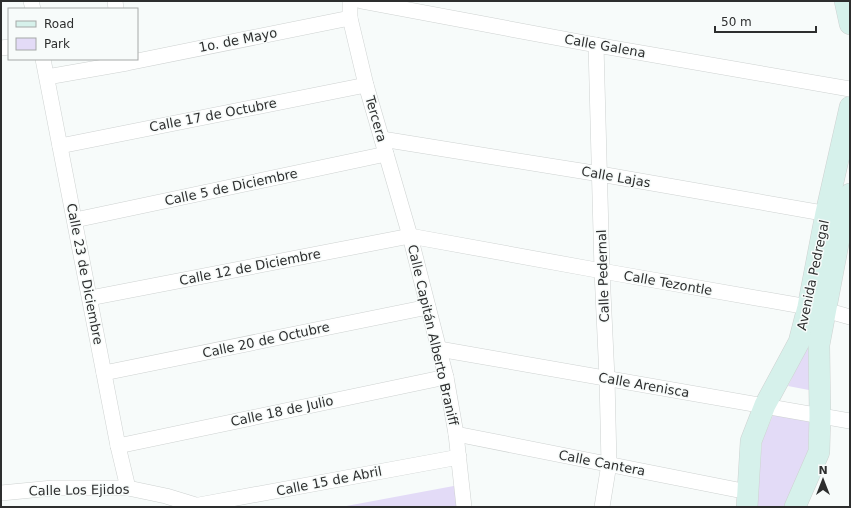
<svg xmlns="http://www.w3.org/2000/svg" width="851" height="508" font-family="'DejaVu Sans',sans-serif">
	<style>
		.green { fill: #e3dbf7 }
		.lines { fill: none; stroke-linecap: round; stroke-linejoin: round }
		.street-casing { stroke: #ced2d1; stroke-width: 16 }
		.secondary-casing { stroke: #ced2d1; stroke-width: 22 }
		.street { stroke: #fff; stroke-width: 15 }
		.secondary { stroke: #d6f1eb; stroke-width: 21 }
		.labels { text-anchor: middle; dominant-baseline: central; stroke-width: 3; stroke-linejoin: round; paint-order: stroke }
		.street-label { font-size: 13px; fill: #2d2e2e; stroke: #f7fbfa }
	</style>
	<rect width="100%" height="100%" fill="#f7fbfa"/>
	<!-- green -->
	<g class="green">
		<path d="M 810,341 L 814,391 L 788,386 Z"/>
		<path d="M 774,413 L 808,418 L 816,435 L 785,507 L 756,507 L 762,441 Z"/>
		<path d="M 459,485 L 461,507 L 341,507 Z"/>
	</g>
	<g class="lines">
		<defs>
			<g id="street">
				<path d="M 31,1 L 33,9"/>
				<path d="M 115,1 L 116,9"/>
				<path d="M 350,1 L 350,18 L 366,85 L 410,236 L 446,377 L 456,434 L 464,507"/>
				<path d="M 361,1 L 596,45 L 850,89"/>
				<path d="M 596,45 L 602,271 L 607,378 L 609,464 L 602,507"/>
				<path d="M 1,48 L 9,47"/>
				<path d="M 43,59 L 118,446 L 128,488"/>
				<path d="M 47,77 L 127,63 L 350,18"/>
				<path d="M 382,139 L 600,174 L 834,215"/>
				<path d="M 60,146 L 366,85"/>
				<path d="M 75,220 L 386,154"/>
				<path d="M 90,298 L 410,236 L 602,271 L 808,307"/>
				<path d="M 825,310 L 850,317"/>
				<path d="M 439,349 L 850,421"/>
				<path d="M 104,373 L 428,307"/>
				<path d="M 456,434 L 748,492"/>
				<path d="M 118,446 L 446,377"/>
				<path d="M 1,493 L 53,488 L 128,488 L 166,496 L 202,507"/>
				<path d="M 199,505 L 459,457"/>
			</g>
			<g id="secondary">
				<path d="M 845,1 L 850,24"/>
				<path d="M 747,507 L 751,441 L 765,405 L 799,342 L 808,307 L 826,213 L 850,107"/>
				<path d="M 795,507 L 819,452 L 820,416 L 819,345 L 843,218 L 850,194"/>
			</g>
		</defs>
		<!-- street casing -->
		<use href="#street" class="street-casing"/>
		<!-- secondary casing -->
		<use href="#secondary" class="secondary-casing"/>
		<!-- street -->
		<use href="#street" class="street"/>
		<!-- secondary -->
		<use href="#secondary" class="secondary"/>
	</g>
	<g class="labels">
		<!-- street labels -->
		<g class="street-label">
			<text transform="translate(238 40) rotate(-11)">1o. de Mayo</text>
			<text transform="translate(605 46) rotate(10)">Calle Galena</text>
			<text transform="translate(213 115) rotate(-11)">Calle 17 de Octubre</text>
			<text transform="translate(376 119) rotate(74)">Tercera</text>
			<text transform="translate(616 177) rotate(10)">Calle Lajas</text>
			<text transform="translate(231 187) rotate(-12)">Calle 5 de Diciembre</text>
			<text transform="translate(250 267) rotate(-11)">Calle 12 de Diciembre</text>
			<text transform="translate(85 274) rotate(79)">Calle 23 de Diciembre</text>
			<text transform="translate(813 275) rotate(-78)">Avenida Pedregal</text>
			<text transform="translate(603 276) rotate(-92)">Calle Pedernal</text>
			<text transform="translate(668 283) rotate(10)">Calle Tezontle</text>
			<text transform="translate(433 335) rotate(77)">Calle Capitán Alberto Braniff</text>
			<text transform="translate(266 340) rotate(-12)">Calle 20 de Octubre</text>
			<text transform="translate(644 385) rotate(10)">Calle Arenisca</text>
			<text transform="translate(282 411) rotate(-12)">Calle 18 de Julio</text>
			<text transform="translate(602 463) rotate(11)">Calle Cantera</text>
			<text transform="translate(329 481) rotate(-11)">Calle 15 de Abril</text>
			<text transform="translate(79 490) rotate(-1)">Calle Los Ejidos</text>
		</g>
	</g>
	<!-- border -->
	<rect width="851" height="508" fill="none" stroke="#2d2e2e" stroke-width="4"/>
	<!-- legend -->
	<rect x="8" y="8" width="130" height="52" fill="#f7fbfa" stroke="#a6a9a8"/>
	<rect x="16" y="21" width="20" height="6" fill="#d6f1eb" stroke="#a6a9a8"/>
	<text x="44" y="28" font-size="12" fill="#2d2e2e">Road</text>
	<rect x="16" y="38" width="20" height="12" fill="#e3dbf7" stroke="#a6a9a8"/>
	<text x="44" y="48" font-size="12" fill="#2d2e2e">Park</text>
	<!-- north arrow -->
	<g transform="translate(823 480)" stroke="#f7fbfa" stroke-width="3" paint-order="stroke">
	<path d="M0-3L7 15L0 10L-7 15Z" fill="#2d2e2e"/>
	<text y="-6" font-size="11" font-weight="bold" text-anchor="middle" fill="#2d2e2e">N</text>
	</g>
	<!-- scale -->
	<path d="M715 26v6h101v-6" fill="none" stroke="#2d2e2e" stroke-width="2"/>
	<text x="721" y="26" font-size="12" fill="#2d2e2e" stroke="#f7fbfa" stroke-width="3" paint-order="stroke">50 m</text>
</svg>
